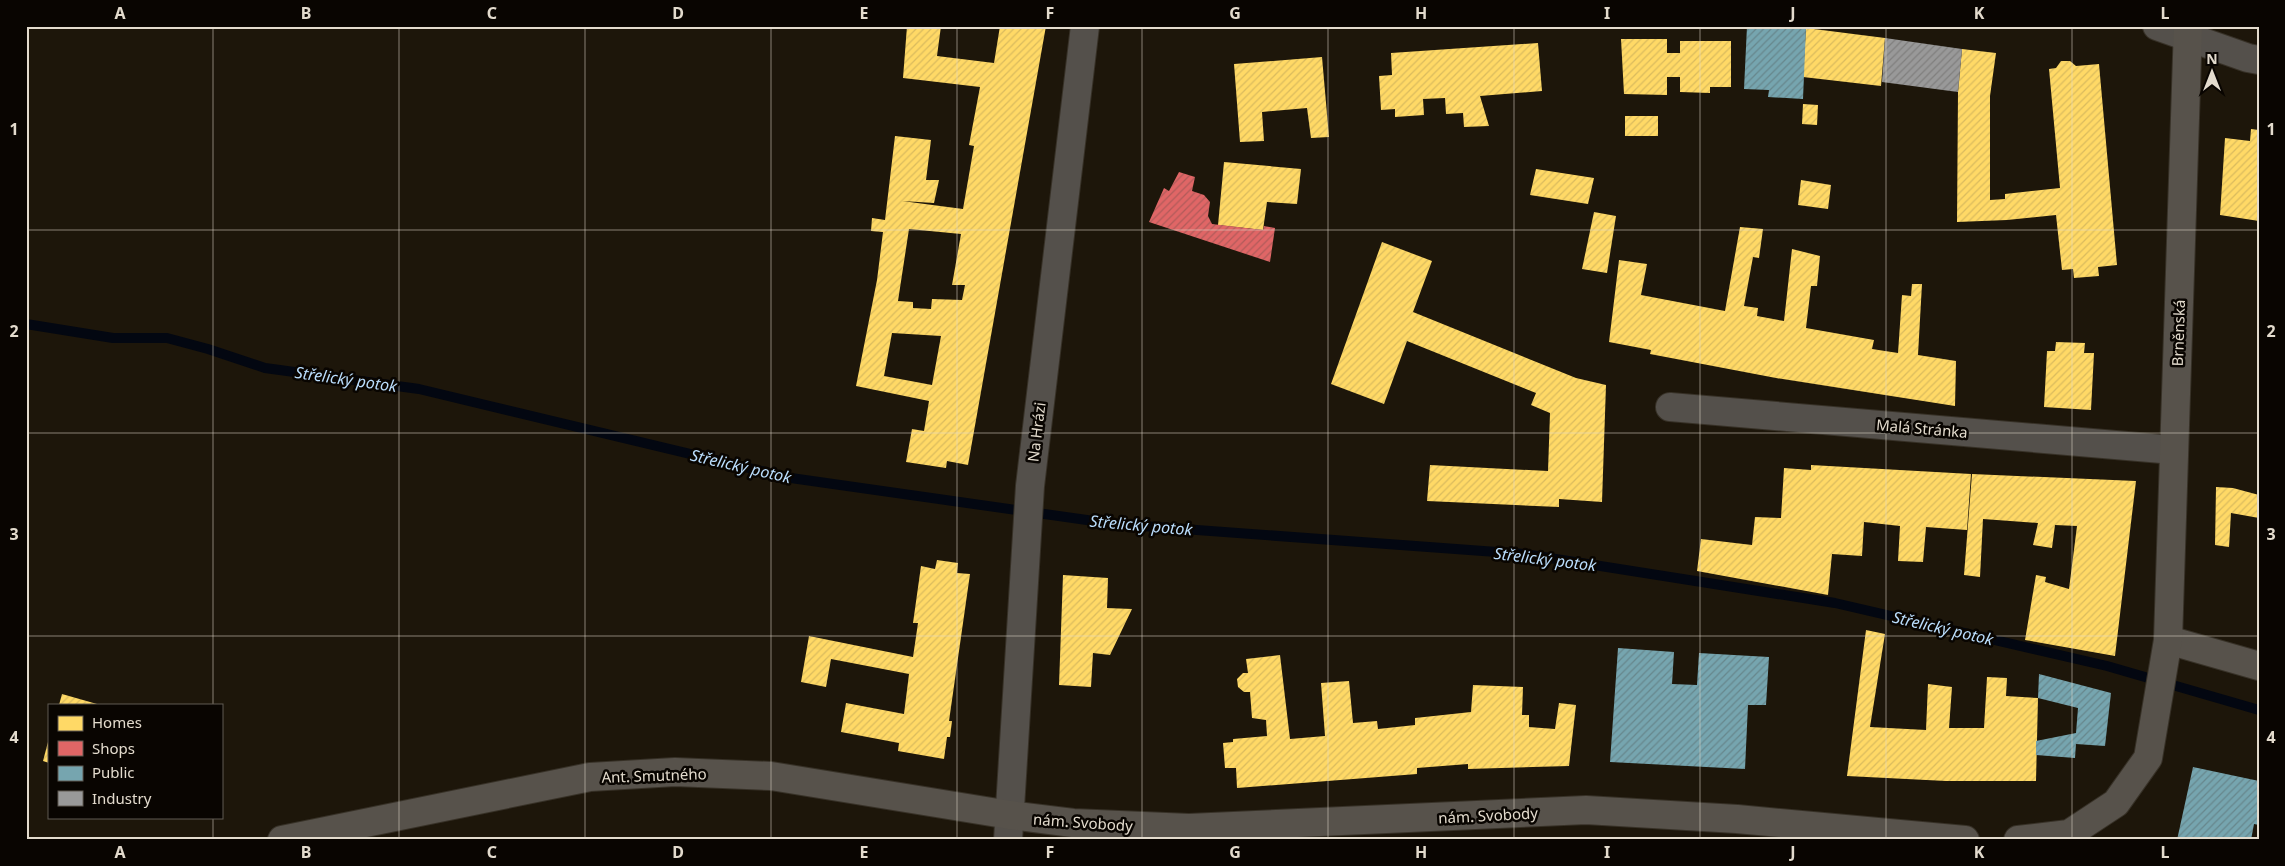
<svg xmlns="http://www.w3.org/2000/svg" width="2285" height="866" font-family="'Noto Sans',sans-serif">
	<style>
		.homes { fill: url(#homes-hatch); fill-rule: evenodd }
		.shops { fill: url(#shops-hatch) }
		.public { fill: url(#public-hatch) }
		.industry { fill: url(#industry-hatch) }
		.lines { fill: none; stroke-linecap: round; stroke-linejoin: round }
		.stream { stroke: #030711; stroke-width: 10 }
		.street-casing { stroke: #373127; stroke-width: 30 }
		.secondary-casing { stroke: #373127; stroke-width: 30 }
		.street { stroke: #54504b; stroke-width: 28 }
		.secondary { stroke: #57524b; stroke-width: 28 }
		.grid { fill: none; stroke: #e3dbcd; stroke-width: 1; stroke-opacity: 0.55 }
		.labels { text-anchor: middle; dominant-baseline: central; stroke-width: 5; stroke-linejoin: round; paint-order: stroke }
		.street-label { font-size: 15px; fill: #e3dbcd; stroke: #090501 }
		.water-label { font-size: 16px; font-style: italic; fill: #baddfc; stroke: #090501 }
		.neatline { fill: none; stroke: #e3dbcd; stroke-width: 2 }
		.grid-label { font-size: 16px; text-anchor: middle; font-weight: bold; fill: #e3dbcd }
	</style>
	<defs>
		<pattern id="homes-hatch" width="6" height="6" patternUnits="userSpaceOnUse" patternTransform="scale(1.25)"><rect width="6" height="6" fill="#ffd966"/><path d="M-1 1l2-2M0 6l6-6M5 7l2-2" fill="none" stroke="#dabb5e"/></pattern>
		<pattern id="shops-hatch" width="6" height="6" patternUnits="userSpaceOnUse" patternTransform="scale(1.25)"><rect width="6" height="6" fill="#e06666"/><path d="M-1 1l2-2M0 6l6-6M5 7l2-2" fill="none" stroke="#b15b5a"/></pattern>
		<pattern id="public-hatch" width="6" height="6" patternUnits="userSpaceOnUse" patternTransform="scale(1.25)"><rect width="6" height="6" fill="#76a5af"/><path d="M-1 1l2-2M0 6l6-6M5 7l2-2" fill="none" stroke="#67878d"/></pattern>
		<pattern id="industry-hatch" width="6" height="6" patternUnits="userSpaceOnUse" patternTransform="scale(1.25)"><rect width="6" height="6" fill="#999"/><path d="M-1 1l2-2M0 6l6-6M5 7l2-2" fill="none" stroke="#807f7e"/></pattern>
	</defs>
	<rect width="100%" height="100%" fill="#1d160a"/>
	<!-- homes -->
	<g class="homes">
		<path d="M 907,26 L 941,26 L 937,56 L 994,63 L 1000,26 L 1046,26 L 968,465 L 947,461 L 946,468 L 906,462 L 912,429 L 924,431 L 929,401 L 856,386 L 877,280 L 883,232 L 871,231 L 872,218 L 885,220 L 895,136 L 931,140 L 926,180 L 939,180 L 934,203 L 902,201 L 963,209 L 974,146 L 969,145 L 980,87 L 903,78 ZM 909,229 L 961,234 L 952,285 L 965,285 L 962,300 L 932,299 L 931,309 L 913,308 L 913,302 L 898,301 ZM 892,333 L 941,336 L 932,385 L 884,376 Z"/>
		<path d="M 1806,28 L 1885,38 L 1881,86 L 1803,77 Z"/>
		<path d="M 1621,39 L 1667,39 L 1667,53 L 1680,53 L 1680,41 L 1731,41 L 1731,87 L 1710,87 L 1710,93 L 1680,92 L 1680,77 L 1667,77 L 1667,95 L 1624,94 Z"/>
		<path d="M 1538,43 L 1542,91 L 1480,96 L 1489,126 L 1464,127 L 1463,113 L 1446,114 L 1445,98 L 1423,99 L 1424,115 L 1395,117 L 1395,109 L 1381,110 L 1379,76 L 1392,75 L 1391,53 Z"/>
		<path d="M 1962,49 L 1996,53 L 1990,96 L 1990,200 L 2005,199 L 2005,194 L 2060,188 L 2049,69 L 2056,68 L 2061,61 L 2070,61 L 2076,66 L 2099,64 L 2117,265 L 2098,267 L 2099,276 L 2074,278 L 2073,269 L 2062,270 L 2056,215 L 2007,220 L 1957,222 L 1958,92 Z"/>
		<path d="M 1322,57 L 1329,137 L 1311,138 L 1307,108 L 1262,112 L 1264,141 L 1240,142 L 1234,64 Z"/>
		<path d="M 1803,104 L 1818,105 L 1817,125 L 1802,124 Z"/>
		<rect x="1625" y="116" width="33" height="20"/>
		<path d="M 2251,129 L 2259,130 L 2259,221 L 2220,215 L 2225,138 L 2250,141 Z"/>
		<path d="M 1224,162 L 1301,169 L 1297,204 L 1267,202 L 1263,230 L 1218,225 Z"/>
		<path d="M 1536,169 L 1594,178 L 1588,204 L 1530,195 Z"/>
		<path d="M 1801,180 L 1831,185 L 1828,209 L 1798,205 Z"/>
		<path d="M 1594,212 L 1616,216 L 1607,273 L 1582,269 Z"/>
		<path d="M 1740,227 L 1763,229 L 1759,258 L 1753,257 L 1744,306 L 1758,308 L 1757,316 L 1784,321 L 1792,249 L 1820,256 L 1817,286 L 1811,286 L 1806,328 L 1874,340 L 1872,349 L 1898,353 L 1902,295 L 1911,296 L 1912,284 L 1922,284 L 1918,355 L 1956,361 L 1955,406 L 1776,378 L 1650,354 L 1651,350 L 1609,342 L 1619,260 L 1647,264 L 1641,295 L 1725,311 Z"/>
		<path d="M 1382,242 L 1432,261 L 1413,312 L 1576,378 L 1606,385 L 1602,502 L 1559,499 L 1559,507 L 1427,501 L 1430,465 L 1548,471 L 1550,413 L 1531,405 L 1536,393 L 1407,341 L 1384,404 L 1331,384 Z"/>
		<path d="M 2056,342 L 2085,343 L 2084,353 L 2094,353 L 2091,410 L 2044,407 L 2047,351 L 2055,351 Z"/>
		<path d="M 1811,465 L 1971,474 L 1967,530 L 1926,527 L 1923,562 L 1898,561 L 1900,526 L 1864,522 L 1862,556 L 1832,554 L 1828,595 L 1697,571 L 1701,539 L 1752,545 L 1755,517 L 1781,518 L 1784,468 L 1811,470 Z"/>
		<path d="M 1972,474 L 2136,481 L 2115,656 L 2025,640 L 2036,575 L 2046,577 L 2045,582 L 2069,589 L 2077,526 L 2055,525 L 2052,548 L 2033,545 L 2038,523 L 1983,519 L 1980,577 L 1964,575 Z"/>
		<path d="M 2216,487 L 2233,488 L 2259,495 L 2259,518 L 2231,513 L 2229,547 L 2215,545 Z"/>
		<path d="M 937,560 L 958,563 L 957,573 L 970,574 L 949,721 L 952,721 L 950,737 L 947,737 L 944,759 L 898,751 L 899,743 L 841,732 L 846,703 L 904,714 L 909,674 L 831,659 L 826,687 L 801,682 L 809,636 L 913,657 L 918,623 L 913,623 L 921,566 L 935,569 Z"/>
		<path d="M 1063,575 L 1108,578 L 1107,608 L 1132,609 L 1110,655 L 1093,653 L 1091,687 L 1059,685 Z"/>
		<path d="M 1866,630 L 1885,634 L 1870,727 L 1926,730 L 1928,684 L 1952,687 L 1949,728 L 1984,728 L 1987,677 L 2007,678 L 2006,696 L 2038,698 L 2036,781 L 1946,781 L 1847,776 Z"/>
		<path d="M 1280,655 L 1290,739 L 1325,736 L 1321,683 L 1349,681 L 1353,723 L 1377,721 L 1378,729 L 1415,725 L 1415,718 L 1471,712 L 1473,685 L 1523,687 L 1522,715 L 1529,715 L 1529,727 L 1555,729 L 1559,703 L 1576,705 L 1569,766 L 1468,769 L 1468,764 L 1417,768 L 1417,774 L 1237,788 L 1236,768 L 1225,768 L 1223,743 L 1233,742 L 1233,739 L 1267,736 L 1266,720 L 1252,718 L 1250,692 L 1244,692 L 1238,687 L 1237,679 L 1243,673 L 1248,673 L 1246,659 Z"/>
		<path d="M 62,694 L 97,704 L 97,705 L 59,705 Z"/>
		<path d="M 48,742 L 49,742 L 49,763 L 43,761 Z"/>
	</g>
	<!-- shops -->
	<path class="shops" d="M 1179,172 L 1195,177 L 1192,191 L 1204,195 L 1210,202 L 1208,216 L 1212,224 L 1263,230 L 1264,226 L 1275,228 L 1270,262 L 1149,222 L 1164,188 L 1169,191 Z"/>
	<!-- public -->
	<g class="public">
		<path d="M 1747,26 L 1806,28 L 1803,99 L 1768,97 L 1769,90 L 1744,89 Z"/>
		<path d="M 1618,648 L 1674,652 L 1672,684 L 1697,685 L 1699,653 L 1769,657 L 1766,705 L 1748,705 L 1745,769 L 1610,762 Z"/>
		<path d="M 2039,674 L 2111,693 L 2105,746 L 2076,744 L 2075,758 L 2036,755 L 2036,741 L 2076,733 L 2078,708 L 2038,698 Z"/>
		<path d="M 2193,767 L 2259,781 L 2259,825 L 2254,824 L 2251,840 L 2177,840 Z"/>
	</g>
	<!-- industry -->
	<path class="industry" d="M 1885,38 L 1962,49 L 1958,92 L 1882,82 Z"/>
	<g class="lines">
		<!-- stream -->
		<path class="stream" d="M 26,324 L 113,338 L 167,338 L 208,349 L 265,368 L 419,389 L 791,478 L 1115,524 L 1524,554 L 1835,603 L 2107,666 L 2259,710"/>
		<defs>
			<g id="street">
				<path d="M 2157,26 L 2248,58 L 2259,60"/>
				<path d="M 1670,407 L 2174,450"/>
				<path d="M 1008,840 L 1030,486 L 1085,26"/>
			</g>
			<g id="secondary">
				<path d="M 2168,640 L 2259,666"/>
				<path d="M 282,840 L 590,777 L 675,772 L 771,776 L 1010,815 L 1073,823 L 1189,828 L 1586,810 L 1737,819 L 1965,840"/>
				<path d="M 2018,840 L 2069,834 L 2116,803 L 2148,758 L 2168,640 L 2188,26"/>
			</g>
		</defs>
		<!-- street casing -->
		<use href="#street" class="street-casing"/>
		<!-- secondary casing -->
		<use href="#secondary" class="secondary-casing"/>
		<!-- street -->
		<use href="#street" class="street"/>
		<!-- secondary -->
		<use href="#secondary" class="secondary"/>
	</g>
	<!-- grid -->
	<path class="grid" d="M 213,26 L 213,705M 399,26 L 399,840M 585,26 L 585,840M 771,26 L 771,840M 957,26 L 957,840M 1142,26 L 1142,840M 1328,26 L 1328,840M 1514,26 L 1514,840M 1700,26 L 1700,840M 1886,26 L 1886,840M 2072,26 L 2072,840M 26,230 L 2259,230M 26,433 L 2259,433M 26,636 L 2259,636M 213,817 L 213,840"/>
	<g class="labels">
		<!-- street labels -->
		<g class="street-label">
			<text transform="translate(2178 333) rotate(-88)">Brněnská</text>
			<text transform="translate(1922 428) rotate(5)">Malá Stránka</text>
			<text transform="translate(1036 432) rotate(-83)">Na Hrázi</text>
			<text transform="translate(654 775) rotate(-2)">Ant. Smutného</text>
			<text transform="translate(1488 815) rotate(-3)">nám. Svobody</text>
			<text transform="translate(1083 822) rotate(4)">nám. Svobody</text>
		</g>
		<!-- water labels -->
		<g class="water-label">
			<text transform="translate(346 379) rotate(8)">Střelický potok</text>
			<text transform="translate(741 466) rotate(13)">Střelický potok</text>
			<text transform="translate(1141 525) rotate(5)">Střelický potok</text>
			<text transform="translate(1545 559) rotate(7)">Střelický potok</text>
			<text transform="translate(1943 628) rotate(13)">Střelický potok</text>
		</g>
	</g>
	<!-- border -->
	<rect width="2285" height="866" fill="none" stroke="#090501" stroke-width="55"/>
	<!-- legend -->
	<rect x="48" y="704" width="175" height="115" fill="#090501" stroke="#605b53"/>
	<rect x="58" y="716" width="25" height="15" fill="#ffd966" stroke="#605b53"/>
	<text x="92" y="728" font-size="15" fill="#e3dbcd">Homes</text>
	<rect x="58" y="741" width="25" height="15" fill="#e06666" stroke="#605b53"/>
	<text x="92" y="754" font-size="15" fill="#e3dbcd">Shops</text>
	<rect x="58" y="766" width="25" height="15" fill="#76a5af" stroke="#605b53"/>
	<text x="92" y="778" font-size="15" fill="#e3dbcd">Public</text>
	<rect x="58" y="791" width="25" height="15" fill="#999999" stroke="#605b53"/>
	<text x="92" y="804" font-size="15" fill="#e3dbcd">Industry</text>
	<!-- north arrow -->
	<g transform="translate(2212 72)" stroke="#090501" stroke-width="4" paint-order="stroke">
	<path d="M0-4L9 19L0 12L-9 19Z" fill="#e3dbcd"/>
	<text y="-8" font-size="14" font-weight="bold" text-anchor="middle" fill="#e3dbcd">N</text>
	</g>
	<rect x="28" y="28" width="2230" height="810" class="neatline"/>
	<g class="grid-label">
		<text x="120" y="19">A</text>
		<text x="306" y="19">B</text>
		<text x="492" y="19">C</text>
		<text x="678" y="19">D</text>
		<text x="864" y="19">E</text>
		<text x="1050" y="19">F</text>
		<text x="1235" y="19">G</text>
		<text x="1421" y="19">H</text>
		<text x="1607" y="19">I</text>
		<text x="1793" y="19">J</text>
		<text x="1979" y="19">K</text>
		<text x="2165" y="19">L</text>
		<text x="14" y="135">1</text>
		<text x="2271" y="135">1</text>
		<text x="14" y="337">2</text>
		<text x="2271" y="337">2</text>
		<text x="14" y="540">3</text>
		<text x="2271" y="540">3</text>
		<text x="14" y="743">4</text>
		<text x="2271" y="743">4</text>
		<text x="120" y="858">A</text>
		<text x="306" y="858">B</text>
		<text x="492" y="858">C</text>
		<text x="678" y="858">D</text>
		<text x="864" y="858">E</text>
		<text x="1050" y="858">F</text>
		<text x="1235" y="858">G</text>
		<text x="1421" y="858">H</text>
		<text x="1607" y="858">I</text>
		<text x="1793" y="858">J</text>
		<text x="1979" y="858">K</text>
		<text x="2165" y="858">L</text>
	</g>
</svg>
